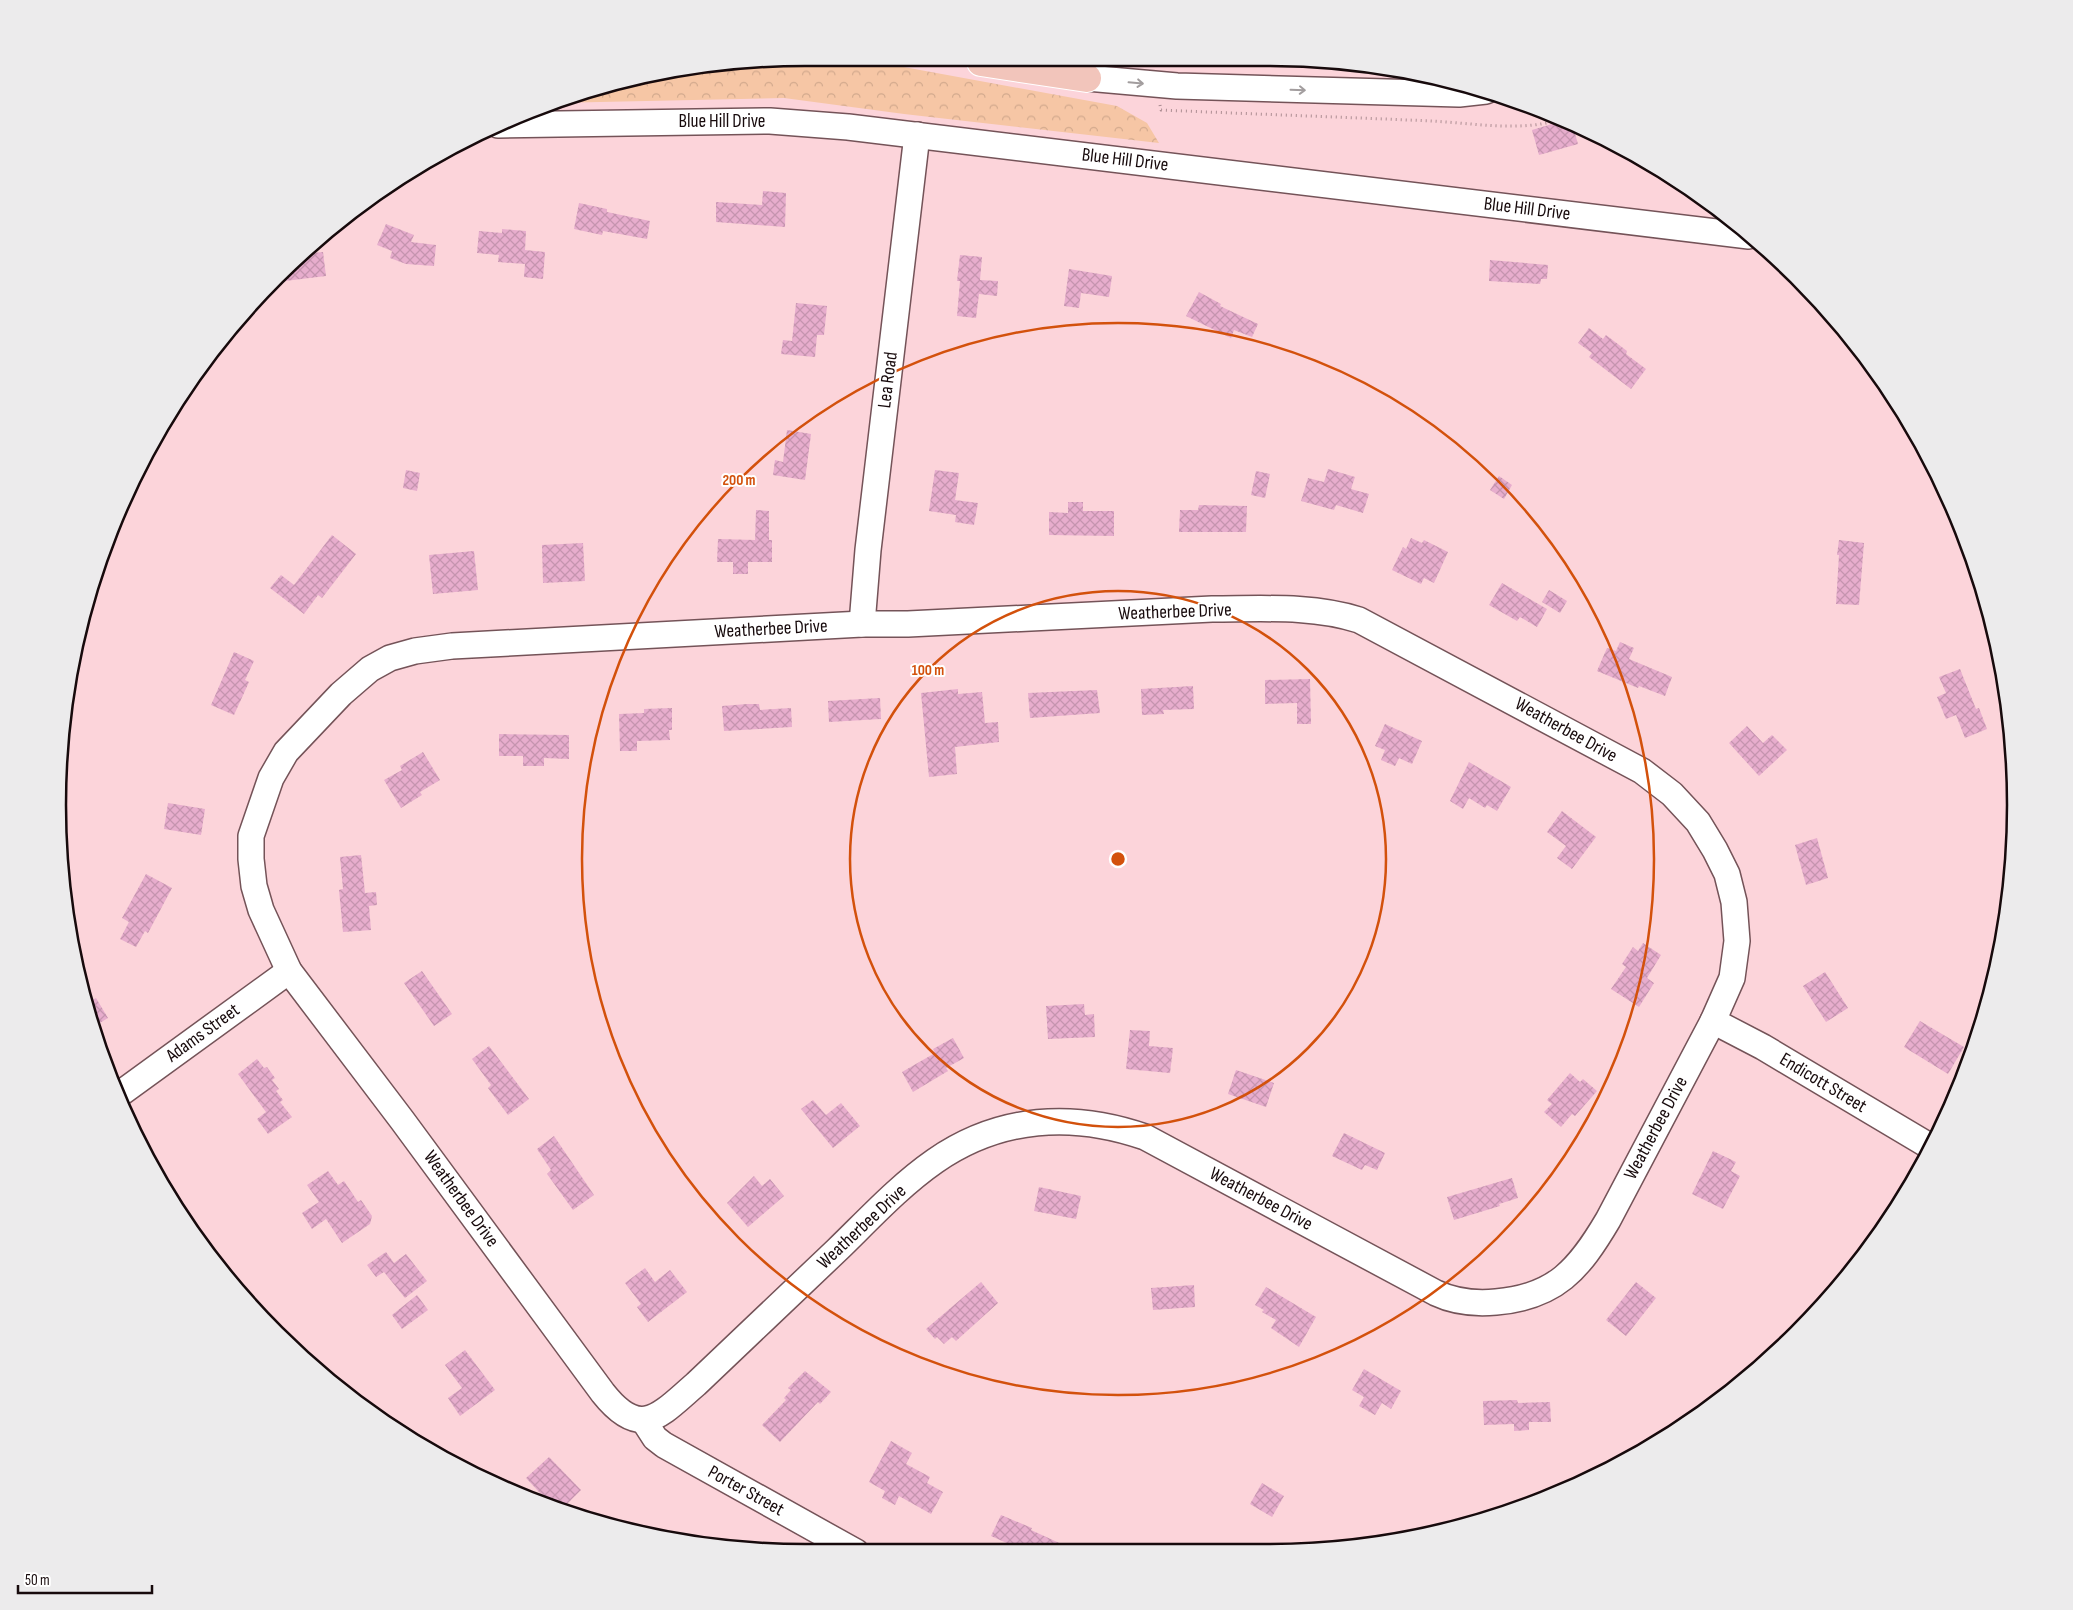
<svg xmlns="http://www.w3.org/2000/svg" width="2073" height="1610" font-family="'Sofia Sans Condensed',sans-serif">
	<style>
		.forest { fill: url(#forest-crowns) }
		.building { fill: url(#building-cross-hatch) }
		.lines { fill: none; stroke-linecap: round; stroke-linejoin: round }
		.minor-casing { stroke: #745358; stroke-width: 28 }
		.highway-casing { stroke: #fff; stroke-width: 30 }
		.path { stroke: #ac8d92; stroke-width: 3; stroke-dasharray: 1 4; stroke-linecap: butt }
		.minor { stroke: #fff; stroke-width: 25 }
		.highway { stroke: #f2c5bb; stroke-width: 28 }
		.oneway { stroke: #a29d9e }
		.ring { fill: none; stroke: #d3510c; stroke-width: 2.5 }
		.labels { text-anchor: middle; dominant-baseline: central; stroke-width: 4; stroke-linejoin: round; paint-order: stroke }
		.street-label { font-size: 19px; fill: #170a0c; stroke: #fff }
		.rim { fill: none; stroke: #170a0c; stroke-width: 2.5 }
		.centre { fill: #d3510c; stroke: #fff; stroke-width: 2.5 }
		.ring-label { font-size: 15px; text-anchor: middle; font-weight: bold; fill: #d3510c; stroke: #fff; stroke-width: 4; stroke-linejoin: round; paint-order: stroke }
	</style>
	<defs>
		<pattern id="forest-crowns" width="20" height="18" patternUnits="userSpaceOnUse" patternTransform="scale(1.25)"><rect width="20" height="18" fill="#f6c6a5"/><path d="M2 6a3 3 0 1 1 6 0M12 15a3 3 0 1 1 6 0" fill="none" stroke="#d2a98d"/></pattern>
		<pattern id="building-cross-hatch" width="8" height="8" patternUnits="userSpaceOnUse" patternTransform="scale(1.25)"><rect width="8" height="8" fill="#e7adcd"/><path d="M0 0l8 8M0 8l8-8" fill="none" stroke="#c594af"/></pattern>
	</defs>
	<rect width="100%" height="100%" fill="#fcd4da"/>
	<!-- forest -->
	<path class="forest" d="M 882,63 L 1117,106 L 1147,123 L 1159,143 L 904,114 L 784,98 L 553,103 L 611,83 L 707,64 Z"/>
	<!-- building -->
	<g class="building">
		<path d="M 1562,121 L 1573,127 L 1578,144 L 1539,155 L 1532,130 Z"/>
		<path d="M 763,191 L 786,193 L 785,227 L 716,222 L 716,202 L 762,205 Z"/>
		<path d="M 579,203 L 607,209 L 607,212 L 650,221 L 647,239 L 603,231 L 602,235 L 574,229 Z"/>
		<path d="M 386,224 L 414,235 L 411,242 L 436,245 L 434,266 L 406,264 L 390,258 L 392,251 L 377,245 Z"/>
		<path d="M 502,229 L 526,231 L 525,250 L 545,252 L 543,279 L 524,277 L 525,264 L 498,262 L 499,255 L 477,253 L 479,231 L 502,233 Z"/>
		<path d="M 323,252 L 326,276 L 285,281 L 283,270 L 302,254 Z"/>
		<path d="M 960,255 L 982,257 L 980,280 L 998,281 L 997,296 L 979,294 L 976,318 L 957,316 L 960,281 L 957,281 Z"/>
		<path d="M 1490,260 L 1548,265 L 1547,279 L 1541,279 L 1540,284 L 1489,281 Z"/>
		<path d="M 1069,269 L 1112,276 L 1109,297 L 1081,293 L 1079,308 L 1064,306 Z"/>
		<path d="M 1199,292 L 1221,304 L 1220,306 L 1258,324 L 1252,337 L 1234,330 L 1231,338 L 1186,316 Z"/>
		<path d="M 796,303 L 827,306 L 824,335 L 817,335 L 815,357 L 781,354 L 783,340 L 792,341 Z"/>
		<path d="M 1589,328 L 1603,339 L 1606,335 L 1627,351 L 1626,354 L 1646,369 L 1631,389 L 1589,357 L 1592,353 L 1578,343 Z"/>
		<path d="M 787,430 L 811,434 L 805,480 L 773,475 L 775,460 L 783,462 Z"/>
		<path d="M 1328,469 L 1355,477 L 1351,489 L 1369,494 L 1363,513 L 1336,505 L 1334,510 L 1301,501 L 1308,478 L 1324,482 Z"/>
		<path d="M 406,470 L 420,473 L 417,491 L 403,488 Z"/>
		<path d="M 935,470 L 959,473 L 955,500 L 978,503 L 974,525 L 955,522 L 956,515 L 929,511 Z"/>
		<path d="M 1256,471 L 1270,474 L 1265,498 L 1251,495 Z"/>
		<path d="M 1499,476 L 1512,485 L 1504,499 L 1490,490 Z"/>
		<path d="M 1068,502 L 1083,502 L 1083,511 L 1114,511 L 1114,536 L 1049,535 L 1049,512 L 1068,513 Z"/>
		<path d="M 1199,505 L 1247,506 L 1246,532 L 1179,532 L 1180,510 L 1198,510 Z"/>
		<path d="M 756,510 L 769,511 L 769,540 L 772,540 L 772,562 L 748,562 L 748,574 L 733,574 L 733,562 L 717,562 L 718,539 L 755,540 Z"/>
		<path d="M 332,535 L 356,554 L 322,598 L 318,595 L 304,614 L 270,588 L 281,575 L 294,585 Z"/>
		<path d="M 1411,538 L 1422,543 L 1424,540 L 1448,552 L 1434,583 L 1424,578 L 1421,584 L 1392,570 L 1403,547 L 1406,549 Z"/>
		<path d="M 1839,540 L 1864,543 L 1859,605 L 1836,604 L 1839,555 L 1837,555 Z"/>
		<path d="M 583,543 L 585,581 L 543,583 L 542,545 Z"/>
		<path d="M 474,551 L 478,590 L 433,594 L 429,555 Z"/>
		<path d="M 1502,583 L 1547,609 L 1537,627 L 1520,617 L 1517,621 L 1489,605 Z"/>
		<path d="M 1549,590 L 1567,601 L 1560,613 L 1542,602 Z"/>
		<path d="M 1620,642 L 1634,648 L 1629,659 L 1672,677 L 1665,696 L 1639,686 L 1638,688 L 1597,671 L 1607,648 L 1616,651 Z"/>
		<path d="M 234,652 L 254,661 L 245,680 L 249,682 L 234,715 L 211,705 Z"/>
		<path d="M 1960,669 L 1976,709 L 1979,708 L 1987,729 L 1965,738 L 1956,715 L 1946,719 L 1937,697 L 1946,693 L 1939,677 Z"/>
		<path d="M 1310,679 L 1311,724 L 1297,724 L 1297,703 L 1265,704 L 1265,680 Z"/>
		<path d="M 1193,686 L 1194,709 L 1163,710 L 1164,714 L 1142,715 L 1141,689 Z"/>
		<path d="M 958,689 L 958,694 L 982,692 L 985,723 L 998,722 L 999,742 L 955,747 L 957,774 L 929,777 L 921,693 Z"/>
		<path d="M 1097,690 L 1100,713 L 1030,718 L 1028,693 Z"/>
		<path d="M 880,698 L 881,719 L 829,722 L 828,701 Z"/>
		<path d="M 747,704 L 759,704 L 760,710 L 791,708 L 792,727 L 724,731 L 722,706 Z"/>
		<path d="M 672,708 L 672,730 L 669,730 L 670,740 L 637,741 L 637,751 L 620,751 L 619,714 L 644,713 L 644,709 Z"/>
		<path d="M 1385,724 L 1422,741 L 1412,764 L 1399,758 L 1395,766 L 1381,760 L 1385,750 L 1375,746 Z"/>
		<path d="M 1747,726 L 1763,743 L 1772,735 L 1787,750 L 1759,776 L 1729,743 Z"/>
		<path d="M 499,734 L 569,735 L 569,759 L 544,758 L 544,766 L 523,766 L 523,756 L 499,756 Z"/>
		<path d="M 423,752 L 440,780 L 420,792 L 422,795 L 401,808 L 384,780 L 402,770 L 400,766 Z"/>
		<path d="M 1469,762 L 1511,787 L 1497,811 L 1487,805 L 1485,808 L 1469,798 L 1463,809 L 1450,801 Z"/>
		<path d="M 168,803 L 205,809 L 201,835 L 164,829 Z"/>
		<path d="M 1562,811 L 1596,837 L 1572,869 L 1557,858 L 1566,846 L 1547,832 Z"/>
		<path d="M 1817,838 L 1828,878 L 1806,885 L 1795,845 Z"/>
		<path d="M 361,855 L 365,893 L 376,892 L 377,905 L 369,906 L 371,930 L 343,932 L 339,890 L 343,889 L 340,857 Z"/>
		<path d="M 146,874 L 172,888 L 148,933 L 145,931 L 136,947 L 120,939 L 129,922 L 122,918 Z"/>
		<path d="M 1643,943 L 1661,955 L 1647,978 L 1654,983 L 1639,1007 L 1611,989 L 1626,967 L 1622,964 L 1633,947 L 1638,951 Z"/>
		<path d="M 422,971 L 452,1014 L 434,1026 L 404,983 Z"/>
		<path d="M 1825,972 L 1848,1008 L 1826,1022 L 1803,986 Z"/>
		<path d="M 96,998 L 108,1018 L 93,1027 L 85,1004 Z"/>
		<path d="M 1084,1004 L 1085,1015 L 1094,1014 L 1095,1037 L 1048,1039 L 1046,1006 Z"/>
		<path d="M 1920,1021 L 1964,1047 L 1948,1074 L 1904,1047 Z"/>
		<path d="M 1130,1030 L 1150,1031 L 1149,1046 L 1173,1048 L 1170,1073 L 1126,1069 Z"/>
		<path d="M 953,1038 L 964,1058 L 946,1068 L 948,1071 L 913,1092 L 902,1072 L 935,1053 L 933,1049 Z"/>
		<path d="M 489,1046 L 529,1099 L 508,1115 L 488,1088 L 491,1085 L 472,1059 Z"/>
		<path d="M 257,1059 L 264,1068 L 267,1067 L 275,1078 L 272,1080 L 279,1089 L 276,1091 L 283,1100 L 280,1102 L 292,1117 L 268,1134 L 257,1119 L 266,1112 L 238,1074 Z"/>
		<path d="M 1236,1070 L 1274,1083 L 1266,1107 L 1228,1094 Z"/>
		<path d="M 1570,1073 L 1580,1082 L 1583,1079 L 1597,1091 L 1575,1116 L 1572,1114 L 1561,1127 L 1544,1112 L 1552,1104 L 1547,1100 Z"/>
		<path d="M 813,1100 L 826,1115 L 841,1103 L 860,1126 L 833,1148 L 801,1109 Z"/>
		<path d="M 1344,1133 L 1385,1153 L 1377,1170 L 1365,1165 L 1362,1170 L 1332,1156 Z"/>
		<path d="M 554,1136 L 594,1195 L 573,1210 L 547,1174 L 551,1170 L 537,1149 Z"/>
		<path d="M 1713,1151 L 1736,1162 L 1731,1171 L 1740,1176 L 1723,1209 L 1692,1194 Z"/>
		<path d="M 328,1171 L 338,1185 L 344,1181 L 358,1202 L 361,1200 L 372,1216 L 370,1224 L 342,1243 L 326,1219 L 312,1229 L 302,1213 L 319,1202 L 307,1185 Z"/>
		<path d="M 754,1176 L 762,1186 L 770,1179 L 784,1196 L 748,1227 L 727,1203 Z"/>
		<path d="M 1512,1178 L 1518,1198 L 1499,1204 L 1500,1206 L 1454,1220 L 1447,1197 Z"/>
		<path d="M 1039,1187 L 1081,1196 L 1076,1219 L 1034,1211 Z"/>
		<path d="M 386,1252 L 394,1263 L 406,1254 L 427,1281 L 405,1298 L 384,1272 L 376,1277 L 367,1265 Z"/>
		<path d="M 645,1268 L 655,1282 L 670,1270 L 687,1292 L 648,1322 L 637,1307 L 641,1304 L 625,1283 Z"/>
		<path d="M 981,1282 L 998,1303 L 956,1341 L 952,1337 L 944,1344 L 937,1337 L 935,1339 L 926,1329 Z"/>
		<path d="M 1636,1282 L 1656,1298 L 1626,1336 L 1606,1320 Z"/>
		<path d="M 1194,1285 L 1195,1307 L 1153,1310 L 1151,1288 Z"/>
		<path d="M 1266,1287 L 1316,1317 L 1299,1347 L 1271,1328 L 1276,1320 L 1262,1312 L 1264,1310 L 1255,1305 Z"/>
		<path d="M 417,1295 L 428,1310 L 402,1329 L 392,1315 Z"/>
		<path d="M 465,1350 L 495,1390 L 460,1416 L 448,1398 L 462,1388 L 445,1365 Z"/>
		<path d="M 1364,1369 L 1401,1391 L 1391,1409 L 1382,1403 L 1375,1415 L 1359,1406 L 1364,1397 L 1352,1390 Z"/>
		<path d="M 805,1371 L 831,1392 L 820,1404 L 818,1402 L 780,1442 L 762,1425 L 786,1400 L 784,1398 L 791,1390 L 788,1388 Z"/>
		<path d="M 1517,1400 L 1518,1403 L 1550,1402 L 1551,1422 L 1529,1422 L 1529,1430 L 1514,1431 L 1514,1424 L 1484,1425 L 1483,1401 Z"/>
		<path d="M 891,1441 L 912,1453 L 906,1464 L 930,1477 L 927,1483 L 943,1492 L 931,1514 L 899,1496 L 895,1505 L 882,1498 L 885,1491 L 869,1482 Z"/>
		<path d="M 549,1457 L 581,1490 L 562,1509 L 552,1506 L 526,1478 Z"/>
		<path d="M 1262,1483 L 1284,1496 L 1272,1517 L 1250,1504 Z"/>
		<path d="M 1001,1515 L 1032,1528 L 1031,1530 L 1079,1552 L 1027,1552 L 991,1536 Z"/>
	</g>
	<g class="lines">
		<defs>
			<g id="minor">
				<path d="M 1087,78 L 1177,86 L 1459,94 L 1486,91"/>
				<path d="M 498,125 L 770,121 L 848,127 L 1749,236"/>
				<path d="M 1212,609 C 1261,609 1312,605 1359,620 L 1642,771 L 1672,794 L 1698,822 L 1715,850 L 1727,874 L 1734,902 L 1737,941 L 1732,978 L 1713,1021 L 1608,1220 C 1579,1269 1556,1297 1496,1302 C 1474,1304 1455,1302 1436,1293 L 1145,1137 C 1073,1112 1000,1116 935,1161 C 899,1186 868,1220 837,1250 C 790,1295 743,1339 696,1384 C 660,1415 641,1441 603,1393 L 402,1120 L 289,971 L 261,910 L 254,886 L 251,859 L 251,836 L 271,778 L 286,752 L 341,694 L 370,669 L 390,658 L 415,651 L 452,646 L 862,624 L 908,624 Z"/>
				<path d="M 862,624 L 868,550 L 917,135"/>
				<path d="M 1713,1021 L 1763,1047 L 1931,1147"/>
				<path d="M 117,1096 L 289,971"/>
				<path d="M 644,1421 L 655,1438 L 664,1445 L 856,1552"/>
			</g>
			<path id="highway" d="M 981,62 L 1087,78"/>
		</defs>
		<!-- minor casing -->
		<use href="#minor" class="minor-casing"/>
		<!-- highway casing -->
		<use href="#highway" class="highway-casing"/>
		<!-- path -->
		<path class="path" d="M 1160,105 L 1161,110 C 1251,114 1341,117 1431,121 C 1473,123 1518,132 1559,120"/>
		<!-- minor -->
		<use href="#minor" class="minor"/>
		<!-- highway -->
		<use href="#highway" class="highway"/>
	</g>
	<!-- one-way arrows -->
	<defs><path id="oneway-shaft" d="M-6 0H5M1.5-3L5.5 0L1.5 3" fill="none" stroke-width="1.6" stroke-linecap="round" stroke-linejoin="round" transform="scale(1.25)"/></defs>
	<g class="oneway">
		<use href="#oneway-shaft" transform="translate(1136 83) rotate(5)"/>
		<use href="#oneway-shaft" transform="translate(1298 90) rotate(2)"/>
	</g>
	<!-- distance rings -->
	<g class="ring">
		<circle cx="1118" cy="859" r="268"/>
		<circle cx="1118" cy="859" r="536"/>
	</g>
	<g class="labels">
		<!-- street labels -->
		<g class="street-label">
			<text x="722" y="121">Blue Hill Drive</text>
			<text transform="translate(1125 160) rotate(7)">Blue Hill Drive</text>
			<text transform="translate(1527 209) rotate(7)">Blue Hill Drive</text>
			<text transform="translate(888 380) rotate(-83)">Lea Road</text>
			<text transform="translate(1175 612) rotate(-2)">Weatherbee Drive</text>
			<text transform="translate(771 629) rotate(-3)">Weatherbee Drive</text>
			<text transform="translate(1566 730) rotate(29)">Weatherbee Drive</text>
			<text transform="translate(203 1033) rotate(-36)">Adams Street</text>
			<text transform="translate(1823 1083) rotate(31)">Endicott Street</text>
			<text transform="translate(1656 1128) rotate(-62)">Weatherbee Drive</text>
			<text transform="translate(461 1199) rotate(54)">Weatherbee Drive</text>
			<text transform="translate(1261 1199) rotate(28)">Weatherbee Drive</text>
			<text transform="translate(862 1227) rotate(-43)">Weatherbee Drive</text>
			<text transform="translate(746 1491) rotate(29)">Porter Street</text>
		</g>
	</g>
	<!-- crop -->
	<path d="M0 0H2073V1610H0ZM805 66H1268A739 739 0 0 1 2007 805V805A739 739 0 0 1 1268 1544H805A739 739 0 0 1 66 805V805A739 739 0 0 1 805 66Z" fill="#ecebec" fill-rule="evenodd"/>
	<path class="rim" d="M805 66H1268A739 739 0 0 1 2007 805V805A739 739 0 0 1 1268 1544H805A739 739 0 0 1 66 805V805A739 739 0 0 1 805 66Z"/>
	<circle cx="1118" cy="859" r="8" class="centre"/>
	<g class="ring-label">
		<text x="739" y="485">200 m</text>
		<text x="928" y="675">100 m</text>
	</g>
	<!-- scale -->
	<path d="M18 1585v8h134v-8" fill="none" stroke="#170a0c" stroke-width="2.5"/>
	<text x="25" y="1585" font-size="15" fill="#170a0c" stroke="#ffffff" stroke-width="4" paint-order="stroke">50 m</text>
</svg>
